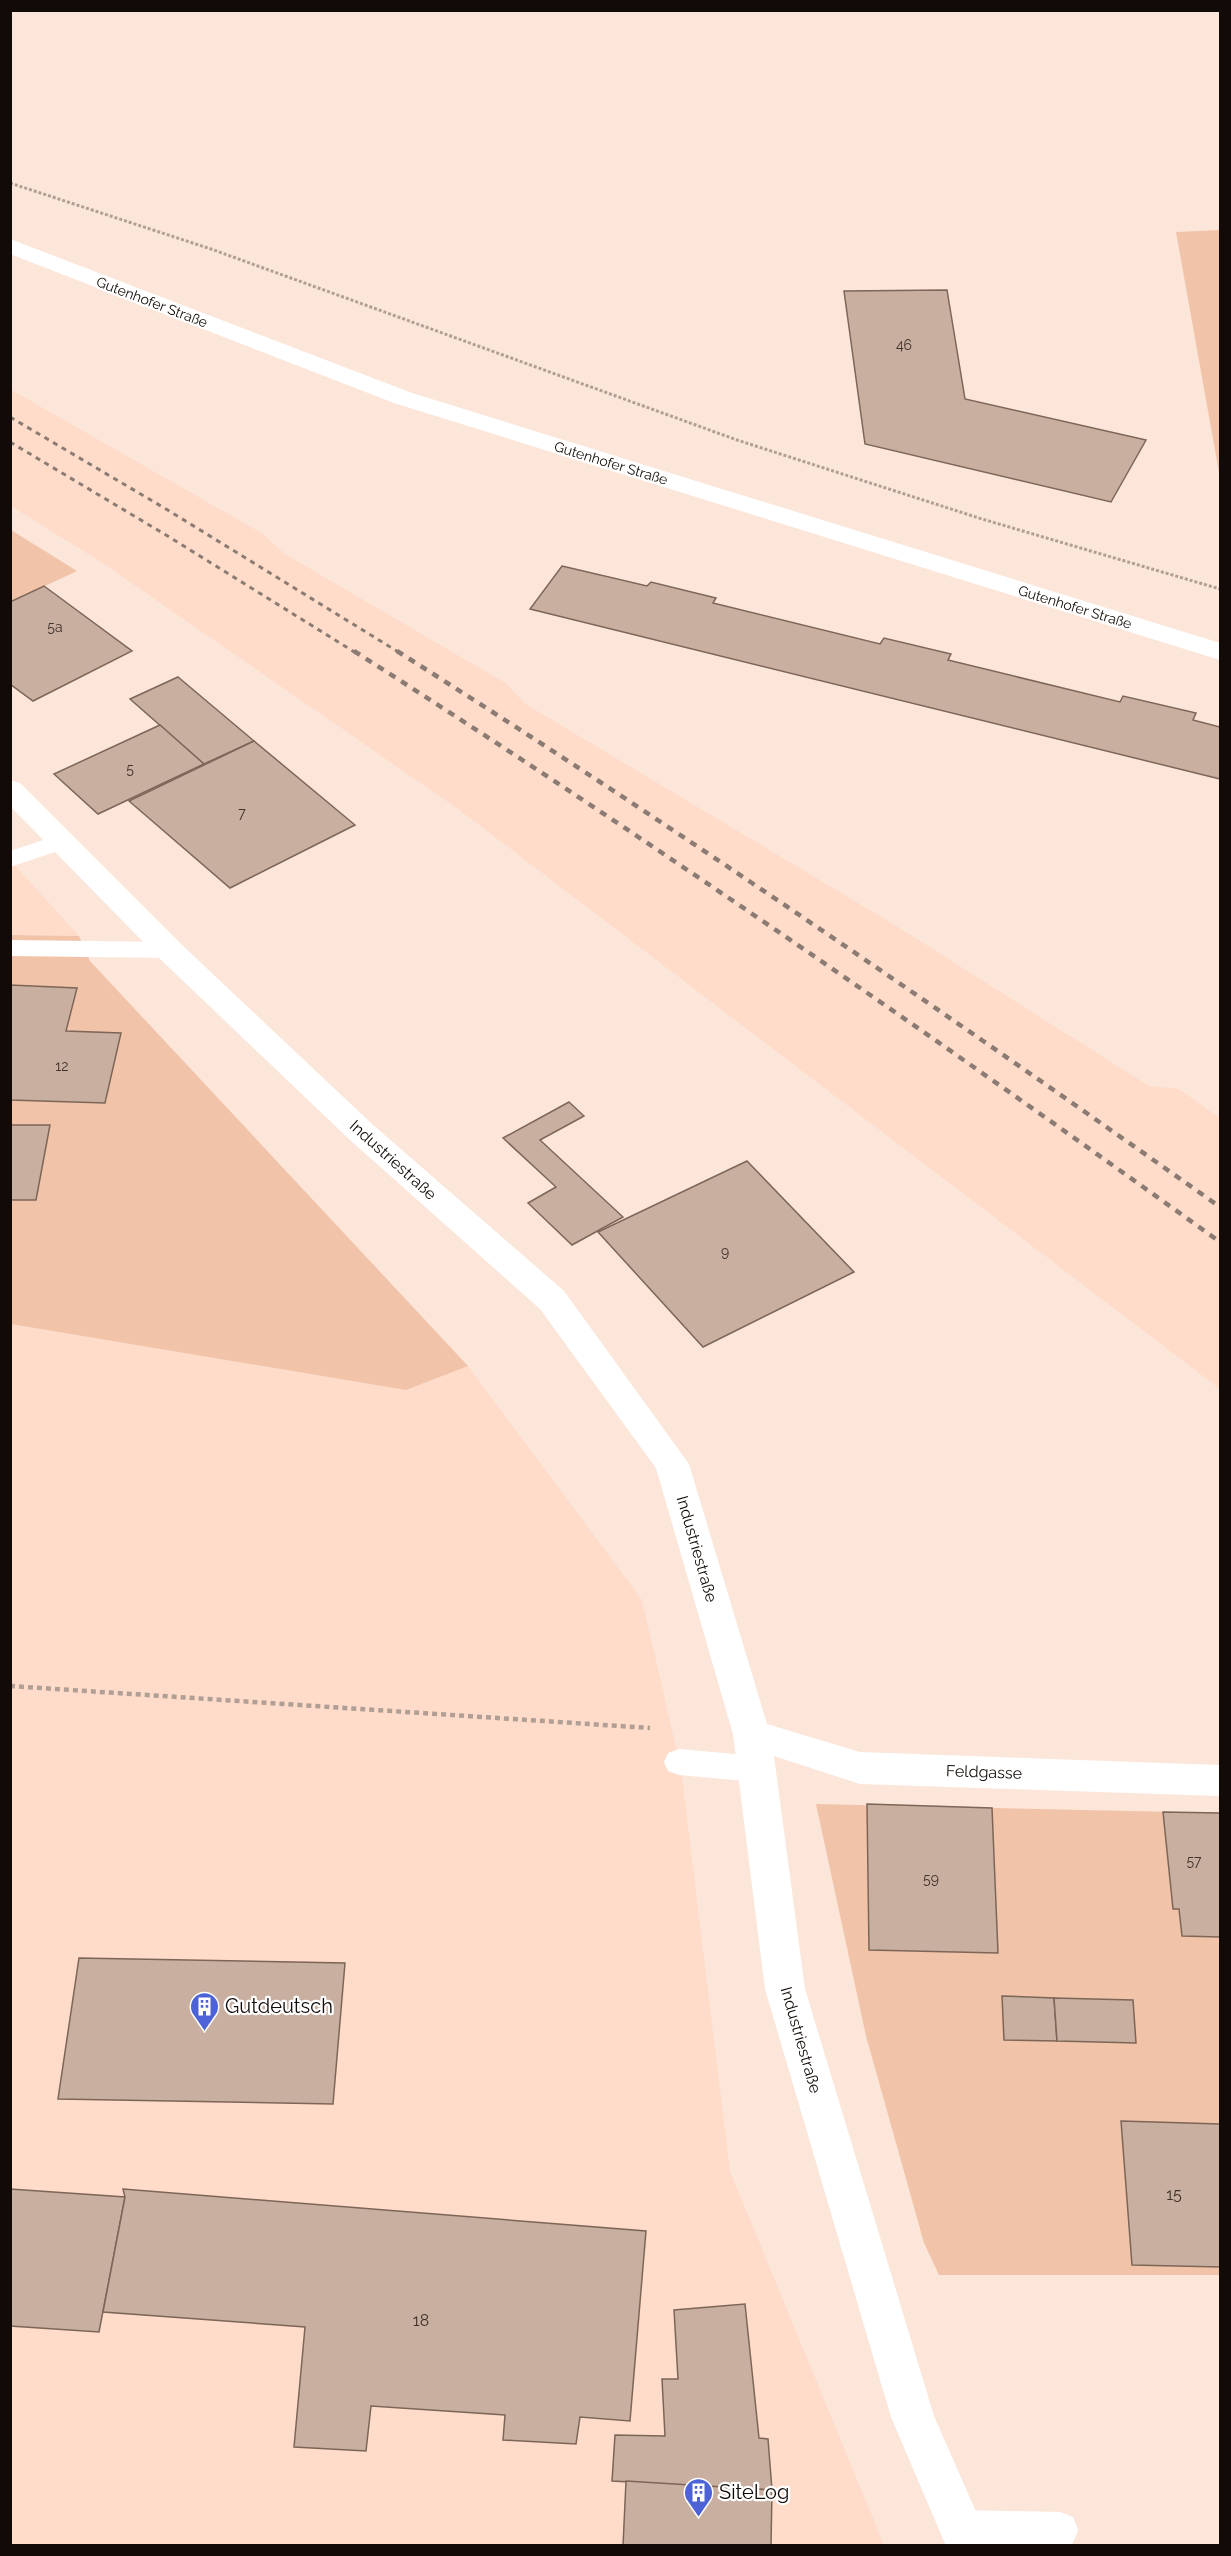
<svg xmlns="http://www.w3.org/2000/svg" width="1231" height="2556" font-family="Raleway,sans-serif">
	<style>
		.built { fill: #fedcc9 }
		.green { fill: #f1c4a9 }
		.building { fill: #c8afa0; stroke: #7d6658; stroke-width: 1.5 }
		.lines { fill: none; stroke-linecap: round; stroke-linejoin: round }
		.path-far1 { stroke: #b19f96; stroke-width: 3; stroke-dasharray: 3 2; stroke-linecap: butt }
		.path { stroke: #b19f96; stroke-width: 4.5; stroke-dasharray: 5 4; stroke-linecap: butt }
		.service { fill: #fff; fill-rule: evenodd }
		.minor { fill: #fff; fill-rule: evenodd }
		.tertiary { fill: #fff; fill-rule: evenodd }
		.rail-far1 { stroke: #8b7b73; stroke-width: 3; stroke-dasharray: 5 5; stroke-linecap: butt }
		.rail { stroke: #8b7b73; stroke-width: 4.5; stroke-dasharray: 7 7; stroke-linecap: butt }
		.labels { text-anchor: middle; dominant-baseline: central; stroke-width: 4.5; stroke-linejoin: round; paint-order: stroke }
		.far-street-label { font-size: 14px; fill: #120a06; stroke: #fff }
		.number-label { font-size: 14px; fill: #40332c }
		.street-label { font-size: 16px; fill: #120a06; stroke: #fff }
		.near-number-label { font-size: 16px; fill: #40332c }
		.near-poi-label { font-size: 20px; fill: #120a06; stroke: #fff; text-anchor: start }
	</style>
	<rect width="100%" height="100%" fill="#fce6da"/>
	<!-- built -->
	<g class="built">
		<path d="M 10,389 L 263,534 L 285,554 L 507,684 L 524,703 L 898,927 L 1149,1086 L 1179,1089 L 1220,1118 L 1220,1389 L 458,809 L 104,564 L 11,506 Z"/>
		<path d="M 11,861 L 79,936 L 11,935 Z"/>
		<path d="M 10,1293 L 468,1366 L 642,1600 L 681,1769 L 730,2171 L 884,2545 L 11,2545 Z"/>
	</g>
	<!-- green -->
	<g class="green">
		<path d="M 1220,230 L 1220,478 L 1176,232 Z"/>
		<path d="M 11,530 L 77,571 L 11,602 Z"/>
		<path d="M 10,935 L 79,936 L 90,961 L 468,1366 L 406,1390 L 11,1324 Z"/>
		<path d="M 816,1804 L 1220,1813 L 1220,2275 L 939,2275 L 924,2243 L 866,2036 Z"/>
	</g>
	<!-- building -->
	<g class="building">
		<path d="M 947,290 L 965,399 L 1146,440 L 1111,502 L 865,444 L 844,291 Z"/>
		<path d="M 562,566 L 647,586 L 651,582 L 716,598 L 713,603 L 880,644 L 884,638 L 951,654 L 948,660 L 1120,702 L 1123,696 L 1196,713 L 1193,720 L 1220,727 L 1220,779 L 530,609 Z"/>
		<path d="M 44,586 L 132,651 L 33,701 L 10,684 L 10,602 Z"/>
		<path d="M 178,677 L 254,741 L 204,764 L 130,699 Z"/>
		<path d="M 160,725 L 204,764 L 98,814 L 54,774 Z"/>
		<path d="M 254,741 L 355,825 L 230,888 L 129,801 Z"/>
		<path d="M 10,985 L 77,988 L 66,1031 L 121,1033 L 105,1103 L 10,1100 Z"/>
		<path d="M 569,1102 L 584,1116 L 540,1140 L 623,1217 L 572,1245 L 528,1203 L 556,1187 L 503,1138 Z"/>
		<path d="M 10,1125 L 50,1125 L 36,1200 L 10,1200 Z"/>
		<path d="M 747,1161 L 854,1272 L 703,1347 L 598,1232 Z"/>
		<path d="M 867,1804 L 992,1808 L 998,1953 L 869,1950 Z"/>
		<path d="M 1163,1812 L 1220,1813 L 1220,1937 L 1182,1936 L 1179,1909 L 1173,1909 Z"/>
		<path d="M 79,1958 L 345,1963 L 333,2104 L 58,2099 Z"/>
		<path d="M 1002,1996 L 1054,1998 L 1057,2041 L 1004,2040 Z"/>
		<path d="M 1054,1998 L 1133,2000 L 1136,2043 L 1057,2041 Z"/>
		<path d="M 1121,2121 L 1220,2124 L 1220,2267 L 1132,2265 Z"/>
		<path d="M 10,2189 L 125,2197 L 99,2332 L 10,2326 Z"/>
		<path d="M 123,2189 L 646,2231 L 630,2421 L 580,2417 L 576,2444 L 503,2440 L 505,2415 L 371,2406 L 366,2451 L 294,2447 L 305,2327 L 103,2312 L 125,2197 Z"/>
		<path d="M 745,2304 L 759,2438 L 768,2439 L 772,2490 L 612,2481 L 615,2435 L 665,2436 L 662,2379 L 678,2379 L 674,2310 Z"/>
		<path d="M 626,2481 L 772,2490 L 771,2546 L 623,2546 Z"/>
	</g>
	<g class="lines">
		<!-- path-far1 -->
		<path class="path-far1" d="M 10,183 L 211,249 L 737,440 L 982,519 L 1220,589"/>
		<!-- path -->
		<path class="path" d="M 10,1686 L 650,1728"/>
		<!-- service -->
		<g class="service">
			<path d="M 62,834 L 70,837 L 74,842 L 70,847 L 10,867 L 10,851 Z"/>
			<path d="M 10,940 L 169,942 L 178,944 L 181,950 L 178,956 L 169,958 L 10,956 Z"/>
			<path d="M 679,1749 L 757,1756 L 768,1760 L 772,1769 L 768,1778 L 757,1782 L 679,1775 L 668,1771 L 664,1762 L 668,1753 Z"/>
			<path d="M 962,2510 L 1060,2512 L 1073,2517 L 1078,2530 L 1073,2543 L 1066,2546 L 961,2546 L 949,2541 L 944,2528 L 949,2515 Z"/>
		</g>
		<!-- minor -->
		<path class="minor" d="M 10,780 L 20,783 L 180,943 L 372,1124 L 564,1291 L 689,1464 L 767,1724 L 860,1752 L 1220,1765 L 1220,1796 L 860,1784 L 774,1756 L 805,1989 L 934,2416 L 991,2546 L 946,2546 L 891,2417 L 765,1989 L 733,1734 L 656,1468 L 540,1309 L 350,1140 L 158,957 L 10,806 Z"/>
		<!-- tertiary -->
		<path class="tertiary" d="M 10,239 L 412,393 L 1220,643 L 1220,660 L 394,403 L 10,254 Z"/>
		<!-- rail-far1 -->
		<g class="rail-far1">
			<path d="M 10,417 L 166,509 L 400,653"/>
			<path d="M 10,442 L 166,535 L 356,653"/>
		</g>
		<!-- rail -->
		<g class="rail">
			<path d="M 354,651 C 649,839 936,1038 1220,1242"/>
			<path d="M 397,651 C 677,828 950,1016 1220,1207"/>
		</g>
	</g>
	<!-- icons -->
	<defs>
		<symbol id="building-pin" viewBox="-11 -11 22 30"><path d="M0 17L-7.5 6A9.5 9.5 0 1 1 7.5 6Z" fill="#4c62d6" stroke="#fff"/><path d="M-4-6H4V6H1V3H-1V6H-4ZM-2.5-4.3h1.7v1.8h-1.7ZM.8-4.3h1.7v1.8H.8ZM-2.5-1h1.7V.8h-1.7ZM.8-1h1.7V.8H.8Z" fill="#fff"/></symbol>
	</defs>
	<g fill-rule="evenodd">
		<use href="#building-pin" x="188" y="1990" width="33" height="45"/>
		<use href="#building-pin" x="682" y="2476" width="33" height="45"/>
	</g>
	<g class="labels">
		<!-- far-street labels -->
		<g class="far-street-label">
			<text transform="translate(152 302) rotate(21)">Gutenhofer Straße</text>
			<text transform="translate(611 463) rotate(17)">Gutenhofer Straße</text>
			<text transform="translate(1075 607) rotate(17)">Gutenhofer Straße</text>
		</g>
		<!-- number labels -->
		<g class="number-label">
			<text x="904" y="345">46</text>
			<text x="55" y="627">5a</text>
			<text x="130" y="769">5</text>
			<text x="242" y="813">7</text>
			<text x="62" y="1066">12</text>
			<text x="725" y="1252">9</text>
			<text x="1194" y="1861">57</text>
			<text x="931" y="1879">59</text>
		</g>
		<!-- street labels -->
		<g class="street-label">
			<text transform="translate(393 1160) rotate(42)">Industriestraße</text>
			<text transform="translate(697 1549) rotate(74)">Industriestraße</text>
			<text transform="translate(984 1772) rotate(2)">Feldgasse</text>
			<text transform="translate(801 2040) rotate(74)">Industriestraße</text>
		</g>
		<!-- near-number labels -->
		<g class="near-number-label">
			<text x="1174" y="2194">15</text>
			<text x="421" y="2320">18</text>
		</g>
		<!-- near-poi labels -->
		<g class="near-poi-label">
			<text x="225" y="2006">Gutdeutsch</text>
			<text x="719" y="2492">SiteLog</text>
		</g>
	</g>
	<!-- border -->
	<rect width="1231" height="2556" fill="none" stroke="#120a06" stroke-width="24"/>
</svg>
